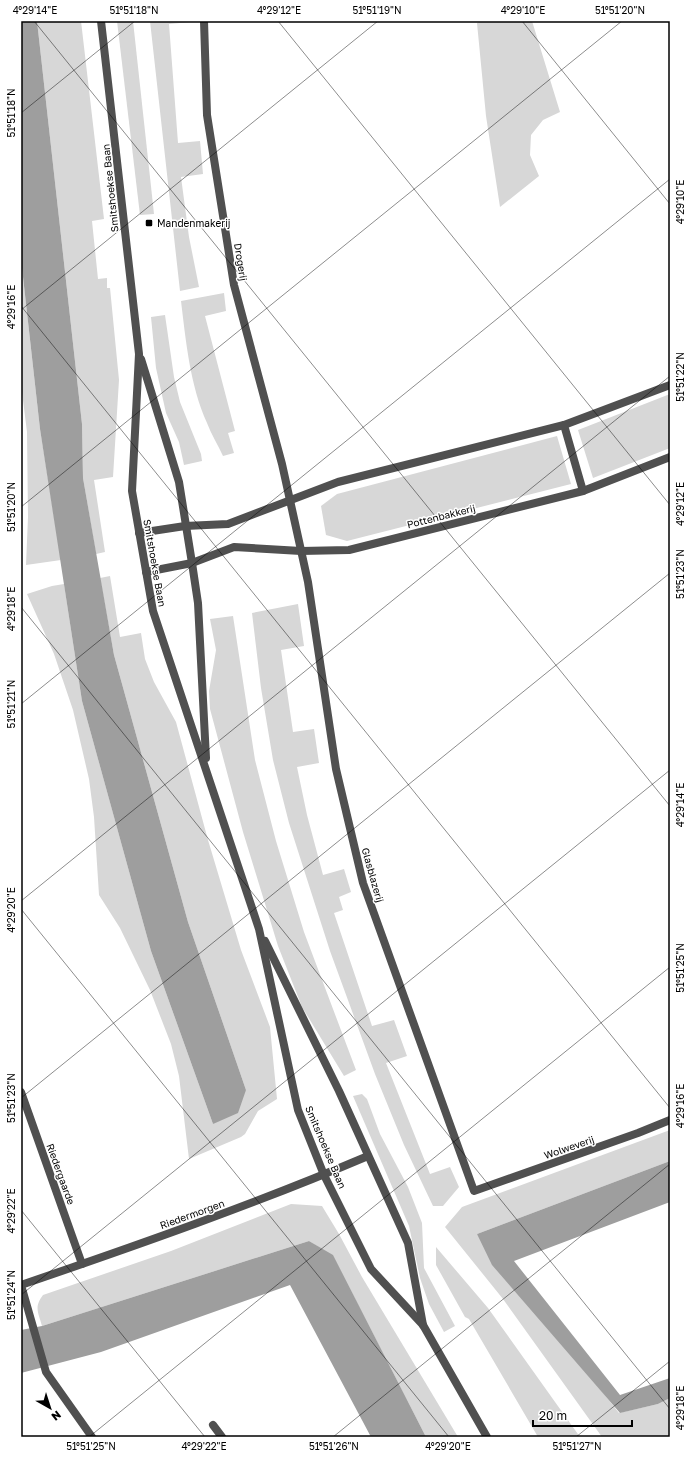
<svg xmlns="http://www.w3.org/2000/svg" width="691" height="1458" font-family="'Golos Text',sans-serif">
	<style>
		.green { fill: #d7d7d7 }
		.water { fill: #9e9e9e }
		.lines { fill: none; stroke-linecap: round; stroke-linejoin: round }
		.pedestrian { stroke: #505050; stroke-width: 8 }
		.minor { stroke: #505050; stroke-width: 8 }
		.tertiary { stroke: #505050; stroke-width: 8 }
		.ticks { fill: none; stroke: #000; stroke-width: 1; stroke-opacity: 0.45 }
		.poi-dot { fill: #000; stroke: #fff; stroke-width: 1.5 }
		.labels { text-anchor: middle; dominant-baseline: central; stroke-width: 3; stroke-linejoin: round; paint-order: stroke }
		.street-label { font-size: 10px; fill: #000; stroke: #fff }
		.poi-label { font-size: 10px; fill: #000; stroke: #fff; text-anchor: start }
		.neatline { fill: none; stroke: #000; stroke-width: 1.5 }
		.ticks-label { font-size: 10px; text-anchor: middle; fill: #000 }
	</style>
	<rect width="100%" height="100%" fill="#fff"/>
	<!-- green -->
	<g class="green">
		<path d="M 37,21 L 81,21 L 104,219 L 92,221 L 98,279 L 107,278 L 107,288 L 110,288 L 119,380 L 113,477 L 94,480 L 105,552 L 96,554 L 83,478 L 82,424 Z"/>
		<path d="M 117,21 L 133,21 L 154,214 L 140,215 Z"/>
		<path d="M 150,21 L 191,21 L 191,22 L 169,24 L 178,143 L 200,141 L 203,174 L 181,177 L 189,237 L 199,287 L 180,291 Z"/>
		<path d="M 481,21 L 532,21 L 560,112 L 543,120 L 531,135 L 530,155 L 539,176 L 500,207 L 486,116 L 477,23 Z"/>
		<path d="M 21,259 L 40,429 L 61,560 L 26,565 L 28,517 L 27,432 L 21,384 Z"/>
		<path d="M 224,293 L 226,311 L 205,316 L 235,431 L 228,433 L 234,453 L 223,456 C 218,445 211,434 207,423 C 190,385 186,342 181,301 Z"/>
		<path d="M 165,315 L 174,377 L 180,402 L 201,454 L 202,461 L 184,465 L 179,442 L 166,413 L 156,368 L 151,317 Z"/>
		<path d="M 670,394 L 670,448 L 593,478 L 578,430 Z"/>
		<path d="M 557,436 L 571,484 L 347,541 L 326,535 L 321,506 L 337,494 Z"/>
		<path d="M 110,576 L 120,637 L 141,633 L 145,659 L 154,682 L 176,722 L 208,840 L 241,950 L 270,1027 L 277,1099 L 258,1111 L 245,1134 L 241,1137 L 189,1159 L 179,1076 L 171,1044 L 150,990 L 120,928 L 99,895 L 94,817 L 89,779 L 73,710 L 54,654 L 27,594 L 52,586 L 64,584 L 82,701 L 108,795 L 151,951 L 213,1124 L 246,1090 L 188,922 L 114,655 L 100,578 Z"/>
		<path d="M 298,604 L 304,646 L 281,650 L 293,732 L 314,729 L 319,763 L 297,767 L 307,815 L 323,875 L 344,869 L 351,892 L 339,897 L 343,910 L 334,913 L 372,1026 L 394,1020 L 407,1056 L 386,1063 L 430,1174 L 450,1167 L 459,1187 L 443,1206 L 433,1206 L 404,1145 L 375,1074 L 330,951 L 289,823 L 273,760 L 261,688 L 252,613 Z"/>
		<path d="M 233,616 L 255,760 L 276,841 L 304,932 L 356,1070 L 344,1076 L 302,1007 L 278,946 L 243,832 L 210,709 L 209,691 L 216,650 L 210,619 Z"/>
		<path d="M 362,1094 L 367,1099 L 380,1134 L 408,1187 L 422,1223 L 424,1268 L 455,1326 L 444,1332 L 429,1304 L 420,1278 L 409,1226 L 353,1096 Z"/>
		<path d="M 670,1130 L 670,1161 L 477,1234 L 619,1413 L 658,1404 L 670,1398 L 670,1437 L 602,1437 L 503,1299 L 445,1227 L 462,1207 Z"/>
		<path d="M 291,1204 L 322,1206 L 339,1234 L 362,1277 L 458,1437 L 426,1437 L 333,1256 L 309,1241 L 42,1326 C 38,1312 34,1307 43,1295 L 171,1251 Z"/>
		<path d="M 436,1247 L 488,1308 L 580,1437 L 538,1437 L 469,1319 L 465,1317 L 436,1265 Z"/>
	</g>
	<!-- water -->
	<g class="water">
		<path d="M 21,21 L 37,21 L 82,424 L 83,478 L 114,655 L 188,922 L 246,1090 L 238,1113 L 213,1124 L 151,951 L 82,701 L 40,429 L 21,259 Z"/>
		<path d="M 670,1161 L 670,1202 L 514,1261 L 620,1395 L 670,1378 L 670,1398 L 658,1404 L 620,1413 L 492,1265 L 477,1234 Z"/>
		<path d="M 309,1241 L 333,1255 L 426,1437 L 371,1437 L 290,1285 L 101,1352 L 21,1373 L 21,1330 L 42,1326 Z"/>
	</g>
	<g class="lines">
		<!-- pedestrian -->
		<path class="pedestrian" d="M 564,425 L 583,491"/>
		<!-- minor -->
		<g class="minor">
			<path d="M 204,21 L 207,115 L 234,285 L 282,464 L 308,582 L 336,769 L 363,883 L 474,1191 L 638,1133 L 670,1120"/>
			<path d="M 139,533 L 185,526 L 228,524 L 338,482 L 564,425 L 670,385"/>
			<path d="M 146,572 L 192,563 L 234,547 L 301,551 L 349,550 L 583,491 L 670,457"/>
			<path d="M 21,1092 L 82,1264"/>
			<path d="M 21,1285 C 138,1245 255,1204 368,1156"/>
			<path d="M 21,1285 L 46,1372 L 92,1437"/>
			<path d="M 213,1425 L 222,1437"/>
		</g>
		<!-- tertiary -->
		<g class="tertiary">
			<path d="M 101,21 L 139,354 L 132,491 L 153,611 L 259,929 L 298,1110 L 324,1175 L 371,1269 L 423,1325 L 487,1437"/>
			<path d="M 141,359 L 179,482 L 192,563 L 198,603 L 206,758"/>
			<path d="M 265,941 L 339,1091 L 408,1243 L 423,1325"/>
		</g>
	</g>
	<!-- ticks -->
	<path class="ticks" d="M 34,21 L 670,806M 278,21 L 670,505M 522,21 L 670,204M 21,113 L 135,21M 21,306 L 670,1108M 21,310 L 378,21M 21,507 L 622,21M 21,607 L 670,1409M 21,704 L 670,179M 21,901 L 670,376M 21,909 L 449,1437M 21,1098 L 670,573M 21,1210 L 205,1437M 21,1295 L 670,770M 89,1437 L 670,967M 333,1437 L 670,1164M 576,1437 L 670,1361"/>
	<!-- markers -->
	<rect class="poi-dot" x="145" y="219" width="8" height="8" rx="2"/>
	<g class="labels">
		<!-- street labels -->
		<g class="street-label">
			<text transform="translate(110 188) rotate(-96)">Smitshoekse Baan</text>
			<text transform="translate(241 262) rotate(81)">Drogerij</text>
			<text transform="translate(441 516) rotate(-14)">Pottenbakkerij</text>
			<text transform="translate(155 563) rotate(80)">Smitshoekse Baan</text>
			<text transform="translate(373 875) rotate(74)">Glasblazerij</text>
			<text transform="translate(326 1147) rotate(67)">Smitshoekse Baan</text>
			<text transform="translate(569 1147) rotate(-19)">Wolweverij</text>
			<text transform="translate(61 1174) rotate(70)">Riedergaarde</text>
			<text transform="translate(192 1214) rotate(-20)">Riedermorgen</text>
		</g>
		<!-- poi labels -->
		<g class="poi-label">
			<text x="157" y="223">Mandenmakerij</text>
		</g>
	</g>
	<!-- border -->
	<rect width="691" height="1458" fill="none" stroke="#ffffff" stroke-width="44"/>
	<!-- north arrow -->
	<g transform="translate(50 1408) rotate(141)" stroke="#ffffff" stroke-width="3" paint-order="stroke">
	<path d="M0-3L7 15L0 10L-7 15Z" fill="#000000"/>
	<text y="-6" font-size="11" font-weight="bold" text-anchor="middle" fill="#000000">N</text>
	</g>
	<!-- scale -->
	<path d="M533 1420v6h99v-6" fill="none" stroke="#000000" stroke-width="2"/>
	<text x="539" y="1420" font-size="12" fill="#000000" stroke="#ffffff" stroke-width="3" paint-order="stroke">20 m</text>
	<rect x="22" y="22" width="647" height="1414" class="neatline"/>
	<g class="ticks-label">
		<text x="35" y="14">4°29'14"E</text>
		<text x="134" y="14">51°51'18"N</text>
		<text x="279" y="14">4°29'12"E</text>
		<text x="377" y="14">51°51'19"N</text>
		<text x="523" y="14">4°29'10"E</text>
		<text x="620" y="14">51°51'20"N</text>
		<text transform="translate(11 113) rotate(-90)" y="4">51°51'18"N</text>
		<text transform="translate(680 202) rotate(-90)" y="4">4°29'10"E</text>
		<text transform="translate(11 307) rotate(-90)" y="4">4°29'16"E</text>
		<text transform="translate(680 377) rotate(-90)" y="4">51°51'22"N</text>
		<text transform="translate(680 504) rotate(-90)" y="4">4°29'12"E</text>
		<text transform="translate(11 507) rotate(-90)" y="4">51°51'20"N</text>
		<text transform="translate(680 574) rotate(-90)" y="4">51°51'23"N</text>
		<text transform="translate(11 609) rotate(-90)" y="4">4°29'18"E</text>
		<text transform="translate(11 704) rotate(-90)" y="4">51°51'21"N</text>
		<text transform="translate(680 805) rotate(-90)" y="4">4°29'14"E</text>
		<text transform="translate(11 910) rotate(-90)" y="4">4°29'20"E</text>
		<text transform="translate(680 968) rotate(-90)" y="4">51°51'25"N</text>
		<text transform="translate(11 1098) rotate(-90)" y="4">51°51'23"N</text>
		<text transform="translate(680 1106) rotate(-90)" y="4">4°29'16"E</text>
		<text transform="translate(11 1211) rotate(-90)" y="4">4°29'22"E</text>
		<text transform="translate(11 1295) rotate(-90)" y="4">51°51'24"N</text>
		<text transform="translate(680 1408) rotate(-90)" y="4">4°29'18"E</text>
		<text x="91" y="1450">51°51'25"N</text>
		<text x="204" y="1450">4°29'22"E</text>
		<text x="334" y="1450">51°51'26"N</text>
		<text x="448" y="1450">4°29'20"E</text>
		<text x="577" y="1450">51°51'27"N</text>
	</g>
</svg>
